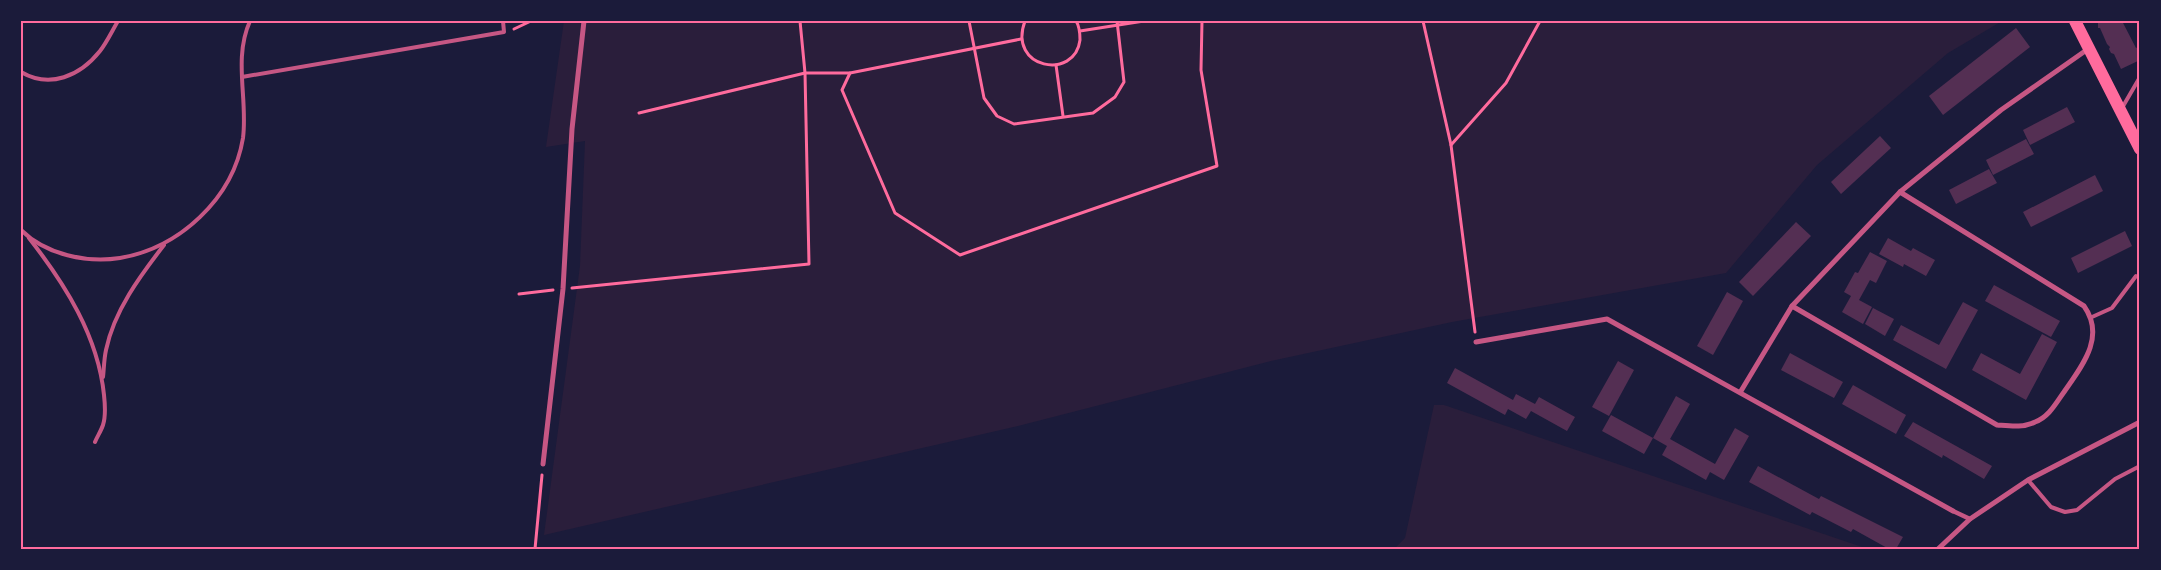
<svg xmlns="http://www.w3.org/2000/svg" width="2161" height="570" font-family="'Fira Sans',sans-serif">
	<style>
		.green { fill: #2a1e3b }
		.building { fill: #542f53 }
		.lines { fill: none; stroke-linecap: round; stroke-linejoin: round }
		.path { stroke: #ff6b9d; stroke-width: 3 }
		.service { stroke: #c65784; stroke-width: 4 }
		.pedestrian { stroke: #c65784; stroke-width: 4.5 }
		.minor { stroke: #c65784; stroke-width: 5 }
		.primary { stroke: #ff6b9d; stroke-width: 12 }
		.neatline { fill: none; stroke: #ff6b9d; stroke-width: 2 }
	</style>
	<rect width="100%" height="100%" fill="#1b1b3a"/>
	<!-- green -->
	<g class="green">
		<path d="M 564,21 L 2002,21 L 1948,53 L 1817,165 L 1726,273 L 1452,322 L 1271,361 L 1018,426 L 544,535 L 580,266 L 585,141 L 546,147 Z"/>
		<path d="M 1434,405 L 1444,405 L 1868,549 L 1394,549 L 1405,538 Z"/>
	</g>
	<!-- building -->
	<g class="building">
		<path d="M 2098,21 L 2122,21 L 2136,48 L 2140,46 L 2140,60 L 2121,69 L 2114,54 L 2111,53 L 2109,49 L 2110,47 L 2107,44 L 2100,28 L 2098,28 Z"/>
		<path d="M 2016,28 L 2030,47 L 1943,115 L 1929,96 Z"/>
		<path d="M 2067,107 L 2075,122 L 2030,145 L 2023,130 Z"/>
		<path d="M 1880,136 L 1891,148 L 1841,194 L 1831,182 Z"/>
		<path d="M 2026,139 L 2034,154 L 1993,175 L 1986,160 Z"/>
		<path d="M 1989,169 L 1997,183 L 1956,204 L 1949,190 Z"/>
		<path d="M 2095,175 L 2103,191 L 2031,227 L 2023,212 Z"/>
		<path d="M 1796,222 L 1811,236 L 1753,296 L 1739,282 Z"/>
		<path d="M 2125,231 L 2132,246 L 2078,273 L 2071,258 Z"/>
		<path d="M 1888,238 L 1911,251 L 1913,248 L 1935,260 L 1926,276 L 1904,264 L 1903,267 L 1879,254 Z"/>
		<path d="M 1870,252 L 1887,261 L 1876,283 L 1870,280 L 1859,300 L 1872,307 L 1863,324 L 1842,312 L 1851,296 L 1844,292 L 1855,272 L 1858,273 Z"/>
		<path d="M 1994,285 L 2060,321 L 2051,337 L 1985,301 Z"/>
		<path d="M 1727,292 L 1743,301 L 1713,355 L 1697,346 Z"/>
		<path d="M 1963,302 L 1978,310 L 1946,369 L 1893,340 L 1901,325 L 1939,345 Z"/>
		<path d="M 1873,308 L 1894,319 L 1885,336 L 1865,324 Z"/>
		<path d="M 2042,334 L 2057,342 L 2026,400 L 1972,370 L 1981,353 L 2020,374 Z"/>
		<path d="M 1790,353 L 1843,382 L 1834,398 L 1781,370 Z"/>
		<path d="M 1618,361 L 1634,370 L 1609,416 L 1592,407 Z"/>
		<path d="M 1455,368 L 1513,400 L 1516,394 L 1535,404 L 1539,397 L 1575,417 L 1567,431 L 1531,411 L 1526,419 L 1508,409 L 1505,415 L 1447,383 Z"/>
		<path d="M 1853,385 L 1906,415 L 1896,434 L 1842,404 Z"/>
		<path d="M 1676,396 L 1690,404 L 1670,439 L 1715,464 L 1735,428 L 1749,436 L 1724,480 L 1710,472 L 1706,480 L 1662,455 L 1667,446 L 1653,438 L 1644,454 L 1602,431 L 1611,415 L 1653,438 Z"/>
		<path d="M 1913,422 L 1992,466 L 1984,479 L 1943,455 L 1942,458 L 1904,436 Z"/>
		<path d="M 1758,466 L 1819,499 L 1821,496 L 1903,537 L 1896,549 L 1889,549 L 1853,529 L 1851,532 L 1812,512 L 1810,515 L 1749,482 Z"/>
	</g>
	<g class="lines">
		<!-- path -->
		<g class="path">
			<path d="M 969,21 L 984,98 L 997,116 L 1014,124 L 1093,113 L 1115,97 L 1124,82 L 1117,21"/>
			<path d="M 1025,21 C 1007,69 1075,81 1080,40 C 1080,34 1080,27 1076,21"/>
			<path d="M 1423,21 L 1451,145 L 1475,332"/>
			<path d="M 514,29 L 531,21"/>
			<path d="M 1080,31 L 1144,21"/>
			<path d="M 1056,65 L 1063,116"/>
			<path d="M 850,73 L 842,90 L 895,213 L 960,255 L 1217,166 L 1201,70 L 1202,21"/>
			<path d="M 639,113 L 805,73 L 850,73 L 1021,39"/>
			<path d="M 1451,145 L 1506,83 L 1540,21"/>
			<path d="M 572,288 L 809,264 L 805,73 L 800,21"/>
			<path d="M 519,294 L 553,290"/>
			<path d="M 535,549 L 542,475"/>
		</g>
		<!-- service -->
		<g class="service">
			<path d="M 21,72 C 50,89 80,76 100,51 C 107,42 112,31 118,21"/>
			<path d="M 242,77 L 504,32 L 503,21"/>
			<path d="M 2122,108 L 2140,77"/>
			<path d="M 21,230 C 46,255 87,263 120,258 C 179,248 233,199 243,138 C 248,99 233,59 250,21"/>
			<path d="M 29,238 C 65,284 98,336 104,395 C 105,404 106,416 103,425 C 101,431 97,437 95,442"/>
			<path d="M 2092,317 L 2112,308 L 2136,276"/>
			<path d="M 103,377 C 104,368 104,359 106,350 C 114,311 140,276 164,245"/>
			<path d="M 2028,480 L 2051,507 L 2065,512 L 2077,510 L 2115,479 L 2140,466"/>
		</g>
		<!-- pedestrian -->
		<path class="pedestrian" d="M 1953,511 L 1970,519"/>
		<!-- minor -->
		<g class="minor">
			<path d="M 1792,306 L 1997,425 C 2010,426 2023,428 2035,422 C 2049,417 2056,403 2064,392 C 2082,366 2106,337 2084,306 L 1900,192"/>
			<path d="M 1476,342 L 1607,319 L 1953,511"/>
			<path d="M 1741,391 L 1792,306 L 1900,192 L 2001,110 L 2088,49"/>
			<path d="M 543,464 L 563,289 L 572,129 L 584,21"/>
			<path d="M 1938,549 L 1970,519 L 2028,480 L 2140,422"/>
		</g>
		<!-- primary -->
		<path class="primary" d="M 2075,21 L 2140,149"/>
	</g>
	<!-- border -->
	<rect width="2161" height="570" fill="none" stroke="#1b1b3a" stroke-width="45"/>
	<rect x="22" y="22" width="2116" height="526" class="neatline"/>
</svg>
